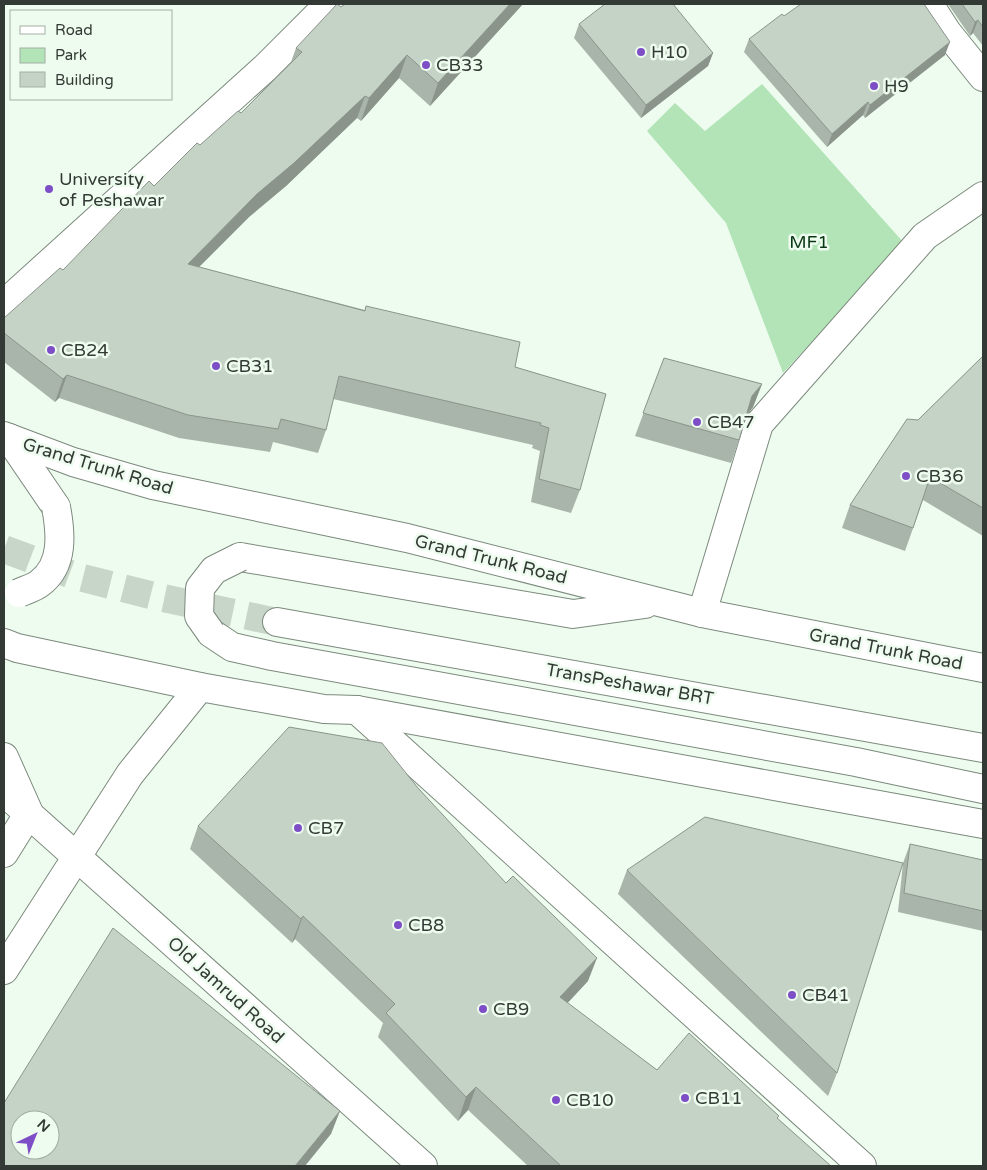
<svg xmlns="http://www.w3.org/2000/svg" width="987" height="1170" font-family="'Varela Round',sans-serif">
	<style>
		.green { fill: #b2e4b7 }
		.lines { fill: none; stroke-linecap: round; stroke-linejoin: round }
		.minor-tunnel { stroke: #c8d5c9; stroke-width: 28; stroke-dasharray: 28 14; stroke-linecap: butt }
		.minor-casing { stroke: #7c897d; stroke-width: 30 }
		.highway-casing { stroke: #7c897d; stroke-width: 30 }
		.minor { stroke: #fff; stroke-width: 28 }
		.highway { stroke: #fff; stroke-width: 28 }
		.highway-bridge-casing { stroke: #7c897d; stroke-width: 30; stroke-linecap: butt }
		.highway-bridge { stroke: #fff; stroke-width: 28 }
		.wall { fill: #a9b5aa }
		.shaded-wall { fill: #8a948b }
		.building { fill: #c5d3c6; stroke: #8a948b; fill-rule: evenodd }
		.poi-dot { fill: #7e4ec6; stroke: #edfcee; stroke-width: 2 }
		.labels { text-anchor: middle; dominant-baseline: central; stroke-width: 5; stroke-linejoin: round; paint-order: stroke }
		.poi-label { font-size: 18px; fill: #333934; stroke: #edfcee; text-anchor: start }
		.park-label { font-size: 18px; fill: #0b3715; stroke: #edfcee }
		.street-label { font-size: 18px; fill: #333934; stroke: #edfcee }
	</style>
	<rect width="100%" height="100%" fill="#edfcee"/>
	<!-- green -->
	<path class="green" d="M 762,84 L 904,243 L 783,373 L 726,223 L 647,131 L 675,103 L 705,131 Z"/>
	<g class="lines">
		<!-- minor-tunnel -->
		<path class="minor-tunnel" d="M 4,549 L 75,576 L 158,597 L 277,622"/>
		<defs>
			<g id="minor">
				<path d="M 929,4 L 947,32 L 983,77"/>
				<path d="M 4,304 L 265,68 L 329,4"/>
				<path d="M 702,613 L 759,424 L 925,236 L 983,196"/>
				<path d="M 277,622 L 983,748"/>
				<path d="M 357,710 L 862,1166"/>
				<path d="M 4,757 L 29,813 L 4,853"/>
				<path d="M 4,792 L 423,1166"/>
				<path d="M 4,970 L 130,774 L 200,687"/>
			</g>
			<g id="highway">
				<path d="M 4,436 L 73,462 L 153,485 L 407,538 L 702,613 L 983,668"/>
				<path d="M 9,438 L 56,507"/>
				<path d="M 240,557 L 573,614 L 645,604"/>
				<path d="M 211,633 L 232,647 L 272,656 L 856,762 L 983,789"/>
				<path d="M 4,643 L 17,648 L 200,687 L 324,709 L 357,710 L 983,824"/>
			</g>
		</defs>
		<!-- minor casing -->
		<use href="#minor" class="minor-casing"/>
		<!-- highway casing -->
		<use href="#highway" class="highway-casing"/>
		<!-- minor -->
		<use href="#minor" class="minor"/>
		<!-- highway -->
		<use href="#highway" class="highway"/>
		<defs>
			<g id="highway-bridge">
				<path d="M 19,593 C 25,590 34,588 40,583 C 64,565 61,533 56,507"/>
				<path d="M 211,633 L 199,616 L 200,588 L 214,570 L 240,557"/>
			</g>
		</defs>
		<!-- highway-bridge casing -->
		<use href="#highway-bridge" class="highway-bridge-casing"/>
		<!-- highway-bridge -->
		<use href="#highway-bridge" class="highway-bridge"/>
	</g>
	<!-- wall -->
	<g class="wall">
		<path d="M 523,4 L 430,106 L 399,78 L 361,121 L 357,118 L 286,186 L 249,217 L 199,267 L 365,310 L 366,306 L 515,367 L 606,394 L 580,490 L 571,513 L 531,502 L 540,451 L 532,448 L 533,445 L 333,399 L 326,430 L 318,453 L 273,442 L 270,452 L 179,438 L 59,398 L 55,402 L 4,362 L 4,318 L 63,270 L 200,145 L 241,113 L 291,62 L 296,48 L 341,7 Z"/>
		<path d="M 948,4 L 983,4 L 983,46 L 973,33 L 970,36 Z"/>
		<path d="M 784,16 L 945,55 L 865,118 L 863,115 L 827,147 L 744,52 L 749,39 Z"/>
		<path d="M 579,24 L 713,53 L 708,66 L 641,118 L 574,38 Z"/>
		<path d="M 983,356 L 983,536 L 923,500 L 905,551 L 842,528 L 850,505 L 918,420 Z"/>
		<path d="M 664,358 L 762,384 L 753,407 L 746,416 L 739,440 L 731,463 L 635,436 Z"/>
		<path d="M 418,788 L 588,981 L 567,1003 L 657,1070 L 778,1119 L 831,1166 L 528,1166 L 468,1110 L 458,1121 L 378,1037 L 383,1023 L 295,939 L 292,943 L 190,849 L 198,826 Z"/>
		<path d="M 910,844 L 983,860 L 983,931 L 898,912 L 903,863 Z"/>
		<path d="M 627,870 L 837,1073 L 828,1096 L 618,894 Z"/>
	</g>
	<!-- shaded-wall -->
	<g class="shaded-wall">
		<path d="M 510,4 L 523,4 L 430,106 L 438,83 Z"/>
		<path d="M 978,20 L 973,33 L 970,36 L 975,22 Z"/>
		<path d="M 950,42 L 945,55 L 865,118 L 870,105 Z"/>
		<path d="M 713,53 L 708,66 L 641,118 L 646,105 Z"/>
		<path d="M 407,55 L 399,78 L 361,121 L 369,98 Z"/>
		<path d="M 365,96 L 357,118 L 286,186 L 249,217 L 180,286 L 188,264 L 257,194 Z"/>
		<path d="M 868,102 L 863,115 L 827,147 L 832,134 Z"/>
		<path d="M 67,375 L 59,398 L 55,402 L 63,379 Z"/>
		<path d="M 762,384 L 753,407 L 744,419 L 752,396 Z"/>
		<path d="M 303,916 L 295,939 L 292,943 L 301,919 Z"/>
		<path d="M 597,958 L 588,981 L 551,1021 L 560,997 Z"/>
		<path d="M 476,1087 L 468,1110 L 458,1121 L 466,1097 Z"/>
		<path d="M 340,1111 L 331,1134 L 305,1166 L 295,1166 Z"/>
	</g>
	<!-- building -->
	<g class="building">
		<path d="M 337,4 L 341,7 L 345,4 L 510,4 L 438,83 L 407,55 L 369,98 L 365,96 L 294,163 L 257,194 L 188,264 L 365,311 L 366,306 L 520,342 L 515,367 L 606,394 L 580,490 L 539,479 L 549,428 L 540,425 L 541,423 L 339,376 L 326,430 L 281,419 L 278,429 L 188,415 L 67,375 L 63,379 L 4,333 L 4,318 L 60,268 L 63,270 L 149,181 L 154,186 L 197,143 L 200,145 L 238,111 L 241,113 L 302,52 L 296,48 Z"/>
		<path d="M 605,4 L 673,4 L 713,53 L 646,105 L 579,24 Z"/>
		<path d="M 801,4 L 924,4 L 950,42 L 870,105 L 868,102 L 832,134 L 749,39 L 782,14 L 784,16 Z"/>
		<path d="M 962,4 L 983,4 L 983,27 L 978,20 L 975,22 Z"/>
		<path d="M 983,356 L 983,508 L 930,477 L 913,528 L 850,505 L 907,419 L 918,420 Z"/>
		<path d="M 664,358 L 762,384 L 752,396 L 739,440 L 643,413 Z"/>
		<path d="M 289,727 L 382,743 L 418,788 L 506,883 L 513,876 L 597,958 L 560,997 L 657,1070 L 689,1033 L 779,1116 L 777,1118 L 831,1166 L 561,1166 L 476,1087 L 466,1097 L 386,1013 L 395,1004 L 303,916 L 301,919 L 198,826 Z"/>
		<path d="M 705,817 L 903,863 L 837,1073 L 627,870 Z"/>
		<path d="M 910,844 L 983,860 L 983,911 L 904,893 Z"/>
		<path d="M 113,928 L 340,1111 L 295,1166 L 4,1166 L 4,1103 ZM 20,1120 L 50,1120 L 50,1150 L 20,1150 Z"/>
	</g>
	<!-- markers -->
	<g class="poi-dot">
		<circle cx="641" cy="52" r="5"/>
		<circle cx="426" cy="65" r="5"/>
		<circle cx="874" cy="86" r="5"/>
		<circle cx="49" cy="189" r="5"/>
		<circle cx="51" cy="350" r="5"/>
		<circle cx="216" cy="366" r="5"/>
		<circle cx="697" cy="422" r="5"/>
		<circle cx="906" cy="476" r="5"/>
		<circle cx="298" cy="828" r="5"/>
		<circle cx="398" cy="925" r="5"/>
		<circle cx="792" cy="995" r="5"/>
		<circle cx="483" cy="1009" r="5"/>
		<circle cx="685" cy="1098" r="5"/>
		<circle cx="556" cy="1100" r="5"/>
	</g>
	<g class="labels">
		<!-- poi labels -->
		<g class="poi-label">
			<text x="651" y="52">H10</text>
			<text x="436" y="65">CB33</text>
			<text x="884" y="86">H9</text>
			<text x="59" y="179">University<tspan x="59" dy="21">of Peshawar</tspan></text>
			<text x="61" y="350">CB24</text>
			<text x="226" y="366">CB31</text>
			<text x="707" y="422">CB47</text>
			<text x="916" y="476">CB36</text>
			<text x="308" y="828">CB7</text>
			<text x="408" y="925">CB8</text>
			<text x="802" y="995">CB41</text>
			<text x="493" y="1009">CB9</text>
			<text x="695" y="1098">CB11</text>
			<text x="566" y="1100">CB10</text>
		</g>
		<!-- park labels -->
		<g class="park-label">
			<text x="809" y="242">MF1</text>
		</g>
		<!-- street labels -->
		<g class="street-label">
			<text transform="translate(98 466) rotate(17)">Grand Trunk Road</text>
			<text transform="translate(491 559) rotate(14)">Grand Trunk Road</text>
			<text transform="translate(886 649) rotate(11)">Grand Trunk Road</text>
			<text transform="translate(630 684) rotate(10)">TransPeshawar BRT</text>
			<text transform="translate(226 990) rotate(42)">Old Jamrud Road</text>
		</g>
	</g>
	<!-- border -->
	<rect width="987" height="1170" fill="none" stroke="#333934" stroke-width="10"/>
	<!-- legend -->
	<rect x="10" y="10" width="162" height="90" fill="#edfcee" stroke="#a3aea4"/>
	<rect x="20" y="26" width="25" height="8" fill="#ffffff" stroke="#a3aea4"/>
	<text x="55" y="35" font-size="15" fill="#333934">Road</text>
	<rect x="20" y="48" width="25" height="15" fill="#b2e4b7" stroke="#a3aea4"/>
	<text x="55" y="60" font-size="15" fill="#333934">Park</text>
	<rect x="20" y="72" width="25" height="15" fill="#c5d3c6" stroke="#a3aea4"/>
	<text x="55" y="85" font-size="15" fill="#333934">Building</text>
	<!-- north arrow -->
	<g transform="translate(35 1135) rotate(43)"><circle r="24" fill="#edfcee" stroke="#a3aea4"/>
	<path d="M0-4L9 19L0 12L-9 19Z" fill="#7e4ec6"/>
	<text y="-8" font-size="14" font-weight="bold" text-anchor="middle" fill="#333934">N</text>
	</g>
</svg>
